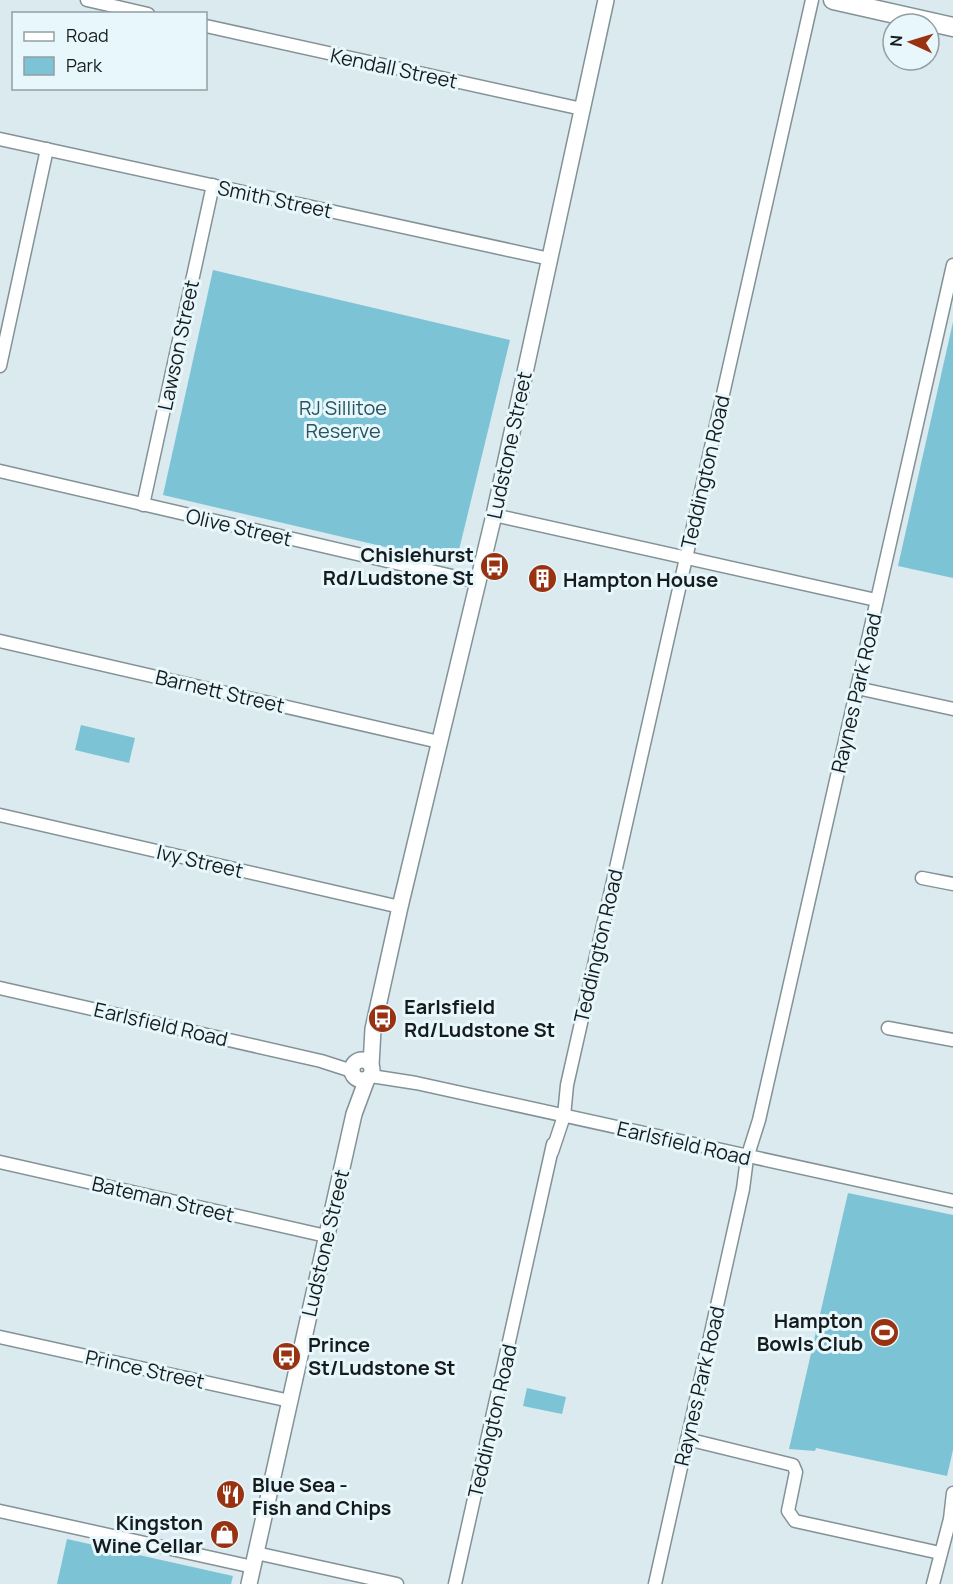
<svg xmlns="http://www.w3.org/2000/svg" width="953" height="1584" font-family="Manrope,sans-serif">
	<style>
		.green { fill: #7dc3d6 }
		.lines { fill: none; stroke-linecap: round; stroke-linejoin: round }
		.minor-casing { stroke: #839296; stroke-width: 15 }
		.tertiary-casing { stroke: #839296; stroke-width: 18 }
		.secondary-casing { stroke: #839296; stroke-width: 21 }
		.minor { stroke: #fff; stroke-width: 12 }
		.tertiary { stroke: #fff; stroke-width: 15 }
		.secondary { stroke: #fff; stroke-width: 18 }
		.labels { text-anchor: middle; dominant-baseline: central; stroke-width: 6; stroke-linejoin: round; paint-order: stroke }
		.street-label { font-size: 20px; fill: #161c1e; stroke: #e7f7fc }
		.park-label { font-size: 20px; fill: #27545f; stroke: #e7f7fc }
		.poi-label { font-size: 20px; font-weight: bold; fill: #161c1e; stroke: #e7f7fc; text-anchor: start }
	</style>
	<rect width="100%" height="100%" fill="#daeaee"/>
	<!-- green -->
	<g class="green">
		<path d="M 213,270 L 510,340 L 459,550 L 441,560 L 163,495 Z"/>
		<path d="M 953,322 L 953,578 L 898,566 Z"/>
		<path d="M 81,725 L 135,738 L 129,763 L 75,750 Z"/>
		<path d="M 848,1193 L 953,1215 L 953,1450 L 947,1476 L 816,1448 L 815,1451 L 789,1449 Z"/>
		<path d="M 527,1388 L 566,1397 L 562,1414 L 523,1406 Z"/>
		<path d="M 67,1539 L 233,1576 L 231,1584 L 57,1584 Z"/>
	</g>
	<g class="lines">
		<defs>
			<g id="minor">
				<path d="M 87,0 L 148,14"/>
				<path d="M 206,26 L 582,109"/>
				<path d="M 0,139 L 550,259"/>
				<path d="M 0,366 L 47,149"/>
				<path d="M 0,471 L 478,582"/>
				<path d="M 143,505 L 213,185"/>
				<path d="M 494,515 L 876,600"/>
				<path d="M 0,641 L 439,742"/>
				<path d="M 857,688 L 953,709"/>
				<path d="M 0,815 L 400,907"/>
				<path d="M 922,878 L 953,884"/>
				<path d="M 0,988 L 321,1061 L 352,1071"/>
				<path d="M 888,1028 L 953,1040"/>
				<path d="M 371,1076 L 416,1083 L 953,1201"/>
				<path d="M 552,1152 L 564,1116 L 567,1085 L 812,0"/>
				<path d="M 0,1162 L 326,1236"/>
				<path d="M 0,1337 L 290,1401"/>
				<path d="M 687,1439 L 793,1465 L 796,1472 L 788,1511 L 795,1521 L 940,1553"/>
				<path d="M 0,1511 L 253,1567"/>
				<path d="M 256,1553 L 397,1584"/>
				<path d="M 455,1584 L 553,1144"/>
				<path d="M 655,1584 L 743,1189 L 747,1158 L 759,1120 L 953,265"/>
				<path d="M 933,1584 L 950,1519 L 953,1493"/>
			</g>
			<g id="tertiary">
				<circle cx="362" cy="1070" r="10"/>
				<path d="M 371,1065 L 373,1029 L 400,907 L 494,515 L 606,0"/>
				<path d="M 249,1584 L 354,1114 L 367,1079"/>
			</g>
			<path id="secondary" d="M 833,0 L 953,27"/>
		</defs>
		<!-- minor casing -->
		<use href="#minor" class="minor-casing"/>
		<!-- tertiary casing -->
		<use href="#tertiary" class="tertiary-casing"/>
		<!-- secondary casing -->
		<use href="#secondary" class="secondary-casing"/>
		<!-- minor -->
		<use href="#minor" class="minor"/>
		<!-- tertiary -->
		<use href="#tertiary" class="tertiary"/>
		<!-- secondary -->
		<use href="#secondary" class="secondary"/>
	</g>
	<!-- icons -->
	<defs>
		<symbol id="bus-disc" viewBox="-11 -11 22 22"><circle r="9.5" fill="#993210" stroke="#e7f7fc"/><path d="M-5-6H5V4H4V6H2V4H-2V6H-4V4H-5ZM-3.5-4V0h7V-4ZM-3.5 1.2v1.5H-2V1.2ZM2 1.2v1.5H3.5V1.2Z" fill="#fff"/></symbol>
		<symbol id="building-disc" viewBox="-11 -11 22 22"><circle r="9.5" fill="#993210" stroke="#e7f7fc"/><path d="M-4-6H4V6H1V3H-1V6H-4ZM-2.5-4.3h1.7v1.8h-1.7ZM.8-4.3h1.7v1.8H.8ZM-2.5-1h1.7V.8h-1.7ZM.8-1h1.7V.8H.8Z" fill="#fff"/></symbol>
		<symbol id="stadium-disc" viewBox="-11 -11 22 22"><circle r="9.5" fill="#993210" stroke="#e7f7fc"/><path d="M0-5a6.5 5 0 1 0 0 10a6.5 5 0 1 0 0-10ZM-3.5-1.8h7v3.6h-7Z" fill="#fff"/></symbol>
		<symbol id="restaurant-disc" viewBox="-11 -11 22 22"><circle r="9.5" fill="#993210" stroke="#e7f7fc"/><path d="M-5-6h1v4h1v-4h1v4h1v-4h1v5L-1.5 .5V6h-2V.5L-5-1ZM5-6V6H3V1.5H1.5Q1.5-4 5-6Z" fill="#fff"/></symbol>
		<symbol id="shop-disc" viewBox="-11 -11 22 22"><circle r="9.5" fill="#993210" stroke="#e7f7fc"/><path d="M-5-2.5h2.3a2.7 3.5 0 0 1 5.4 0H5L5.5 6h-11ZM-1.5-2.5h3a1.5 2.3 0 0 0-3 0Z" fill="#fff"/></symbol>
	</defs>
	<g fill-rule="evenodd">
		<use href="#bus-disc" x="478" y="550" width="33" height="33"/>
		<use href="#building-disc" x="526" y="562" width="33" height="33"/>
		<use href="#bus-disc" x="366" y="1002" width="33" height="33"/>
		<use href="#stadium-disc" x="868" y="1316" width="33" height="33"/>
		<use href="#bus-disc" x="270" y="1340" width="33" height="33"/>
		<use href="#restaurant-disc" x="214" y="1478" width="33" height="33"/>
		<use href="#shop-disc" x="208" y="1518" width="33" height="33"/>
	</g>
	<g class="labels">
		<!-- street labels -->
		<g class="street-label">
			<text transform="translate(394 68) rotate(12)">Kendall Street</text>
			<text transform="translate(275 199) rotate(12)">Smith Street</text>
			<text transform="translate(178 345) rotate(-78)">Lawson Street</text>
			<text transform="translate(509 445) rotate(-78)">Ludstone Street</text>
			<text transform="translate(705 472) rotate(-77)">Teddington Road</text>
			<text transform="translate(239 527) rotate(13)">Olive Street</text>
			<text transform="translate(220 691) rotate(13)">Barnett Street</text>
			<text transform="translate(856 693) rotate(-77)">Raynes Park Road</text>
			<text transform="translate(200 861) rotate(13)">Ivy Street</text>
			<text transform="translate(598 946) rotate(-77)">Teddington Road</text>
			<text transform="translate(161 1024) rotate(13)">Earlsfield Road</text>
			<text transform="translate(684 1143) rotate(13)">Earlsfield Road</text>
			<text transform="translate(163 1199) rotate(13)">Bateman Street</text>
			<text transform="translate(325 1243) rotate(-77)">Ludstone Street</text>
			<text transform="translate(145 1369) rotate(12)">Prince Street</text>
			<text transform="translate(699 1386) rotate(-77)">Raynes Park Road</text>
			<text transform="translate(492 1421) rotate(-77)">Teddington Road</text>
		</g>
		<!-- park labels -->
		<g class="park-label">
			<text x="343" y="407">RJ Sillitoe<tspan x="343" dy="23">Reserve</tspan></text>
		</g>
		<!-- poi labels -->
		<g class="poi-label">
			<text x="474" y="554" text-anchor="end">Chislehurst<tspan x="474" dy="23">Rd/Ludstone St</tspan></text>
			<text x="563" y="579">Hampton House</text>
			<text x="404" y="1006">Earlsfield<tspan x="404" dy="23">Rd/Ludstone St</tspan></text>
			<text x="863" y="1320" text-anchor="end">Hampton<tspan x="863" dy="23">Bowls Club</tspan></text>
			<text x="308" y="1344">Prince<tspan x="308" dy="23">St/Ludstone St</tspan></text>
			<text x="252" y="1484">Blue Sea -<tspan x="252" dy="23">Fish and Chips</tspan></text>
			<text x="203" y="1522" text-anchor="end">Kingston<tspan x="203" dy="23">Wine Cellar</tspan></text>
		</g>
	</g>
	<!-- legend -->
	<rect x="12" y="12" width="195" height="78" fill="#e7f7fc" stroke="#939fa3" stroke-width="1.5"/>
	<rect x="24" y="32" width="30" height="9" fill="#ffffff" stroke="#939fa3" stroke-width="1.5"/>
	<text x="66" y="42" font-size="18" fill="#161c1e">Road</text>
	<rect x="24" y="57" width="30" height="18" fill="#7dc3d6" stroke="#939fa3" stroke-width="1.5"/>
	<text x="66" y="72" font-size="18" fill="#161c1e">Park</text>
	<!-- north arrow -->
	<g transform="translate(911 42) rotate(274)"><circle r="28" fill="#e7f7fc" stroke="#939fa3" stroke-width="1.5"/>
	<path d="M0-4.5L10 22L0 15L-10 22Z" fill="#993210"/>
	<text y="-9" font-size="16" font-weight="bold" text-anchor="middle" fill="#161c1e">N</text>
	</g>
</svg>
